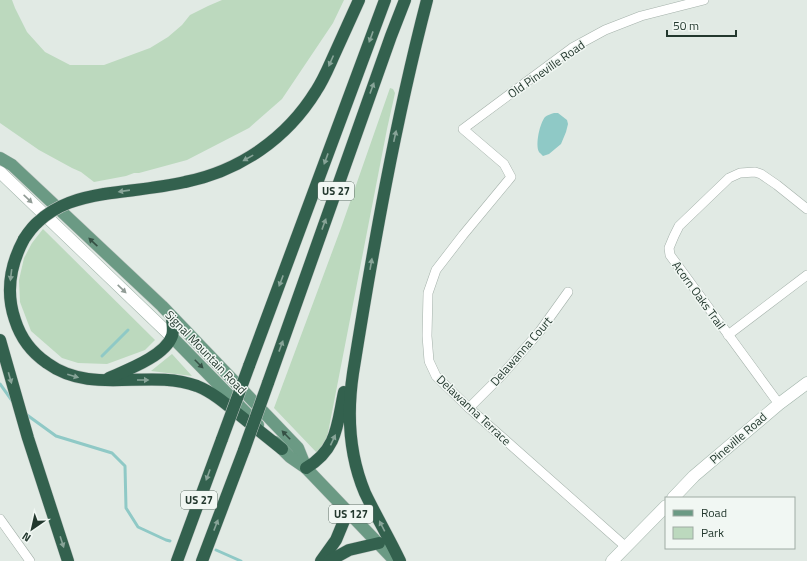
<svg xmlns="http://www.w3.org/2000/svg" width="807" height="561" font-family="'Titillium Web',sans-serif">
	<style>
		.green { fill: #bcd9be }
		.water { fill: #8fc9c6 }
		.lines { fill: none; stroke-linecap: round; stroke-linejoin: round }
		.stream { stroke: #8fc9c6; stroke-width: 3 }
		.street-casing { stroke: #a4b1aa; stroke-width: 10 }
		.secondary-casing { stroke: #a1b4aa; stroke-width: 13 }
		.primary-casing { stroke: #c1c7c4; stroke-width: 13 }
		.highway-casing { stroke: #c1c7c4; stroke-width: 13 }
		.street { stroke: #fff; stroke-width: 9 }
		.secondary { stroke: #fff; stroke-width: 12 }
		.primary { stroke: #6b9a84; stroke-width: 12 }
		.highway { stroke: #33614e; stroke-width: 12 }
		.highway-bridge-casing { stroke: #c1c7c4; stroke-width: 13; stroke-linecap: butt }
		.highway-bridge { stroke: #33614e; stroke-width: 12 }
		.oneway { fill: #88a498 }
		.oneway2 { fill: #919c96 }
		.oneway3 { fill: #355044 }
		.labels { text-anchor: middle; dominant-baseline: central; stroke-width: 3; stroke-linejoin: round; paint-order: stroke }
		.shield { fill: #f1f7f3; stroke: #617169; stroke-width: 1 }
		.shield-label { font-size: 11px; font-weight: bold; fill: #23382e }
		.street-label { font-size: 12px; fill: #23382e; stroke: #f1f7f3 }
	</style>
	<rect width="100%" height="100%" fill="#e1eae4"/>
	<!-- green -->
	<g class="green">
		<path d="M 0,0 L 12,0 L 15,8 L 27,32 L 45,52 L 70,65 L 104,65 L 150,48 L 168,37 L 182,25 L 190,15 L 208,6 L 222,0 L 344,0 L 333,23 L 282,99 L 249,128 L 187,160 L 139,173 L 134,173 L 126,176 L 94,182 L 81,172 L 72,168 L 39,150 L 0,123 Z"/>
		<path d="M 390,88 L 393,89 L 395,93 L 387,129 L 327,438 L 318,454 L 274,408 L 341,228 Z"/>
		<path d="M 43,229 L 155,340 L 145,350 L 107,364 L 78,363 L 62,358 L 31,331 L 20,302 L 19,280 L 24,258 L 32,243 Z"/>
		<path d="M 172,354 L 192,376 L 151,371 Z"/>
	</g>
	<!-- water -->
	<path class="water" d="M 554,113 L 558,113 L 567,120 L 568,124 L 566,132 L 561,144 L 549,154 L 543,156 C 543,156 539,152 539,152 C 535,144 540,123 545,117 C 547,115 551,114 554,113 Z"/>
	<g class="lines">
		<!-- stream -->
		<g class="stream">
			<path d="M 102,356 L 128,330"/>
			<path d="M 0,384 L 13,402"/>
			<path d="M 27,415 L 56,436 L 112,453 L 125,466 L 126,508 L 138,527 L 166,540 L 170,541"/>
			<path d="M 216,550 L 241,561"/>
		</g>
		<defs>
			<g id="street">
				<path d="M 728,335 L 807,275"/>
				<path d="M 779,404 L 670,255 L 669,248 L 674,236 L 679,226 L 729,178 L 740,173 L 755,172 L 761,174 L 777,185 L 807,209"/>
				<path d="M 469,408 L 502,375 L 540,331 L 568,292"/>
				<path d="M 0,519 L 30,561"/>
				<path d="M 626,547 L 469,408 L 436,376 L 429,361 L 427,336 L 428,293 L 436,270 L 463,235 L 511,177 L 504,164 L 463,129 L 572,48 L 605,30 L 641,16 L 704,0"/>
			</g>
			<g id="secondary">
				<path d="M 0,172 L 172,337"/>
				<path d="M 673,498 L 694,476 L 779,404 L 807,383"/>
				<path d="M 612,561 L 666,506"/>
			</g>
			<g id="primary">
				<path d="M 0,158 L 12,165 L 162,306 L 298,448 L 306,468 L 395,561"/>
				<path d="M 172,337 L 258,425"/>
				<path d="M 275,442 L 290,457 L 306,468"/>
			</g>
			<g id="highway">
				<path d="M 104,194 C 131,190 159,188 185,182 C 240,171 287,138 316,91 C 324,79 329,66 335,53 C 343,35 351,18 359,0"/>
				<path d="M 24,239 C 10,265 5,291 15,320 C 21,339 31,352 47,363 C 92,396 148,368 197,386 C 212,392 225,403 237,413 C 252,425 267,437 282,449"/>
				<path d="M 0,340 L 28,438 L 68,561"/>
				<path d="M 249,366 L 385,0"/>
				<path d="M 109,378 C 127,370 165,356 172,336 C 174,330 172,323 172,317"/>
				<path d="M 268,383 L 391,36 L 405,0"/>
				<path d="M 306,468 C 338,449 337,424 344,392"/>
				<path d="M 177,561 L 222,439"/>
				<path d="M 202,561 L 244,450"/>
				<path d="M 321,561 L 336,540 L 348,511"/>
				<path d="M 329,561 L 349,550 L 379,543"/>
				<path d="M 400,561 C 389,538 376,516 365,493 C 349,455 347,413 353,373 C 373,248 395,123 427,0"/>
			</g>
		</defs>
		<!-- street casing -->
		<use href="#street" class="street-casing"/>
		<!-- secondary casing -->
		<use href="#secondary" class="secondary-casing"/>
		<!-- primary casing -->
		<use href="#primary" class="primary-casing"/>
		<!-- highway casing -->
		<use href="#highway" class="highway-casing"/>
		<!-- street -->
		<use href="#street" class="street"/>
		<!-- secondary -->
		<use href="#secondary" class="secondary"/>
		<!-- primary -->
		<use href="#primary" class="primary"/>
		<!-- highway -->
		<use href="#highway" class="highway"/>
		<defs>
			<g id="highway-bridge">
				<path d="M 24,239 C 28,233 33,226 38,222 C 57,204 80,198 104,194"/>
				<path d="M 222,439 L 249,366"/>
				<path d="M 244,450 L 268,383"/>
			</g>
		</defs>
		<!-- highway-bridge casing -->
		<use href="#highway-bridge" class="highway-bridge-casing"/>
		<!-- highway-bridge -->
		<use href="#highway-bridge" class="highway-bridge"/>
	</g>
	<!-- one-way arrows -->
	<defs><path id="oneway-solid" d="M-6-.8H1V-3.2L6.5 0L1 3.2V.8H-6Z"/></defs>
	<g class="oneway">
		<use href="#oneway-solid" transform="translate(371 37) rotate(110)"/>
		<use href="#oneway-solid" transform="translate(331 61) rotate(114)"/>
		<use href="#oneway-solid" transform="translate(372 88) rotate(-70)"/>
		<use href="#oneway-solid" transform="translate(395 136) rotate(-78)"/>
		<use href="#oneway-solid" transform="translate(248 158) rotate(151)"/>
		<use href="#oneway-solid" transform="translate(326 159) rotate(110)"/>
		<use href="#oneway-solid" transform="translate(124 191) rotate(172)"/>
		<use href="#oneway-solid" transform="translate(324 224) rotate(-70)"/>
		<use href="#oneway-solid" transform="translate(371 264) rotate(-80)"/>
		<use href="#oneway-solid" transform="translate(11 275) rotate(97)"/>
		<use href="#oneway-solid" transform="translate(281 281) rotate(111)"/>
		<use href="#oneway-solid" transform="translate(281 346) rotate(-70)"/>
		<use href="#oneway-solid" transform="translate(73 376) rotate(16)"/>
		<use href="#oneway-solid" transform="translate(10 378) rotate(74)"/>
		<use href="#oneway-solid" transform="translate(143 380)"/>
		<use href="#oneway-solid" transform="translate(333 440) rotate(-65)"/>
		<use href="#oneway-solid" transform="translate(208 475) rotate(110)"/>
		<use href="#oneway-solid" transform="translate(216 525) rotate(-69)"/>
		<use href="#oneway-solid" transform="translate(382 526) rotate(-117)"/>
		<use href="#oneway-solid" transform="translate(62 542) rotate(72)"/>
	</g>
	<g class="oneway2">
		<use href="#oneway-solid" transform="translate(28 199) rotate(43)"/>
		<use href="#oneway-solid" transform="translate(122 289) rotate(44)"/>
	</g>
	<g class="oneway3">
		<use href="#oneway-solid" transform="translate(93 242) rotate(-137)"/>
		<use href="#oneway-solid" transform="translate(199 364) rotate(45)"/>
		<use href="#oneway-solid" transform="translate(286 435) rotate(-134)"/>
	</g>
	<g class="labels">
		<!-- shield labels -->
		<g class="shield">
			<rect x="318" y="182" width="36" height="18" rx="3"/>
			<rect x="181" y="491" width="36" height="18" rx="3"/>
			<rect x="329" y="505" width="44" height="18" rx="3"/>
		</g>
		<g class="shield-label">
			<text x="336" y="191">US 27</text>
			<text x="199" y="500">US 27</text>
			<text x="351" y="514">US 127</text>
		</g>
		<!-- street labels -->
		<g class="street-label">
			<text transform="translate(546 69) rotate(-35)">Old Pineville Road</text>
			<text transform="translate(699 295) rotate(54)">Acorn Oaks Trail</text>
			<text transform="translate(521 351) rotate(-49)">Delawanna Court</text>
			<text transform="translate(206 352) rotate(46)">Signal Mountain Road</text>
			<text transform="translate(474 410) rotate(43)">Delawanna Terrace</text>
			<text transform="translate(738 438) rotate(-41)">Pineville Road</text>
		</g>
	</g>
	<!-- legend -->
	<rect x="665" y="497" width="130" height="52" fill="#f1f7f3" stroke="#9faba4"/>
	<rect x="673" y="510" width="20" height="6" fill="#6b9a84" stroke="#9faba4"/>
	<text x="701" y="517" font-size="12" fill="#23382e">Road</text>
	<rect x="673" y="527" width="20" height="12" fill="#bcd9be" stroke="#9faba4"/>
	<text x="701" y="537" font-size="12" fill="#23382e">Park</text>
	<!-- north arrow -->
	<g transform="translate(32 529) rotate(214)" stroke="#f1f7f3" stroke-width="3" paint-order="stroke">
	<path d="M0-3L7 15L0 10L-7 15Z" fill="#23382e"/>
	<text y="-6" font-size="11" font-weight="bold" text-anchor="middle" fill="#23382e">N</text>
	</g>
	<!-- scale -->
	<path d="M667 30v6h69v-6" fill="none" stroke="#23382e" stroke-width="2"/>
	<text x="673" y="30" font-size="12" fill="#23382e" stroke="#f1f7f3" stroke-width="3" paint-order="stroke">50 m</text>
</svg>
